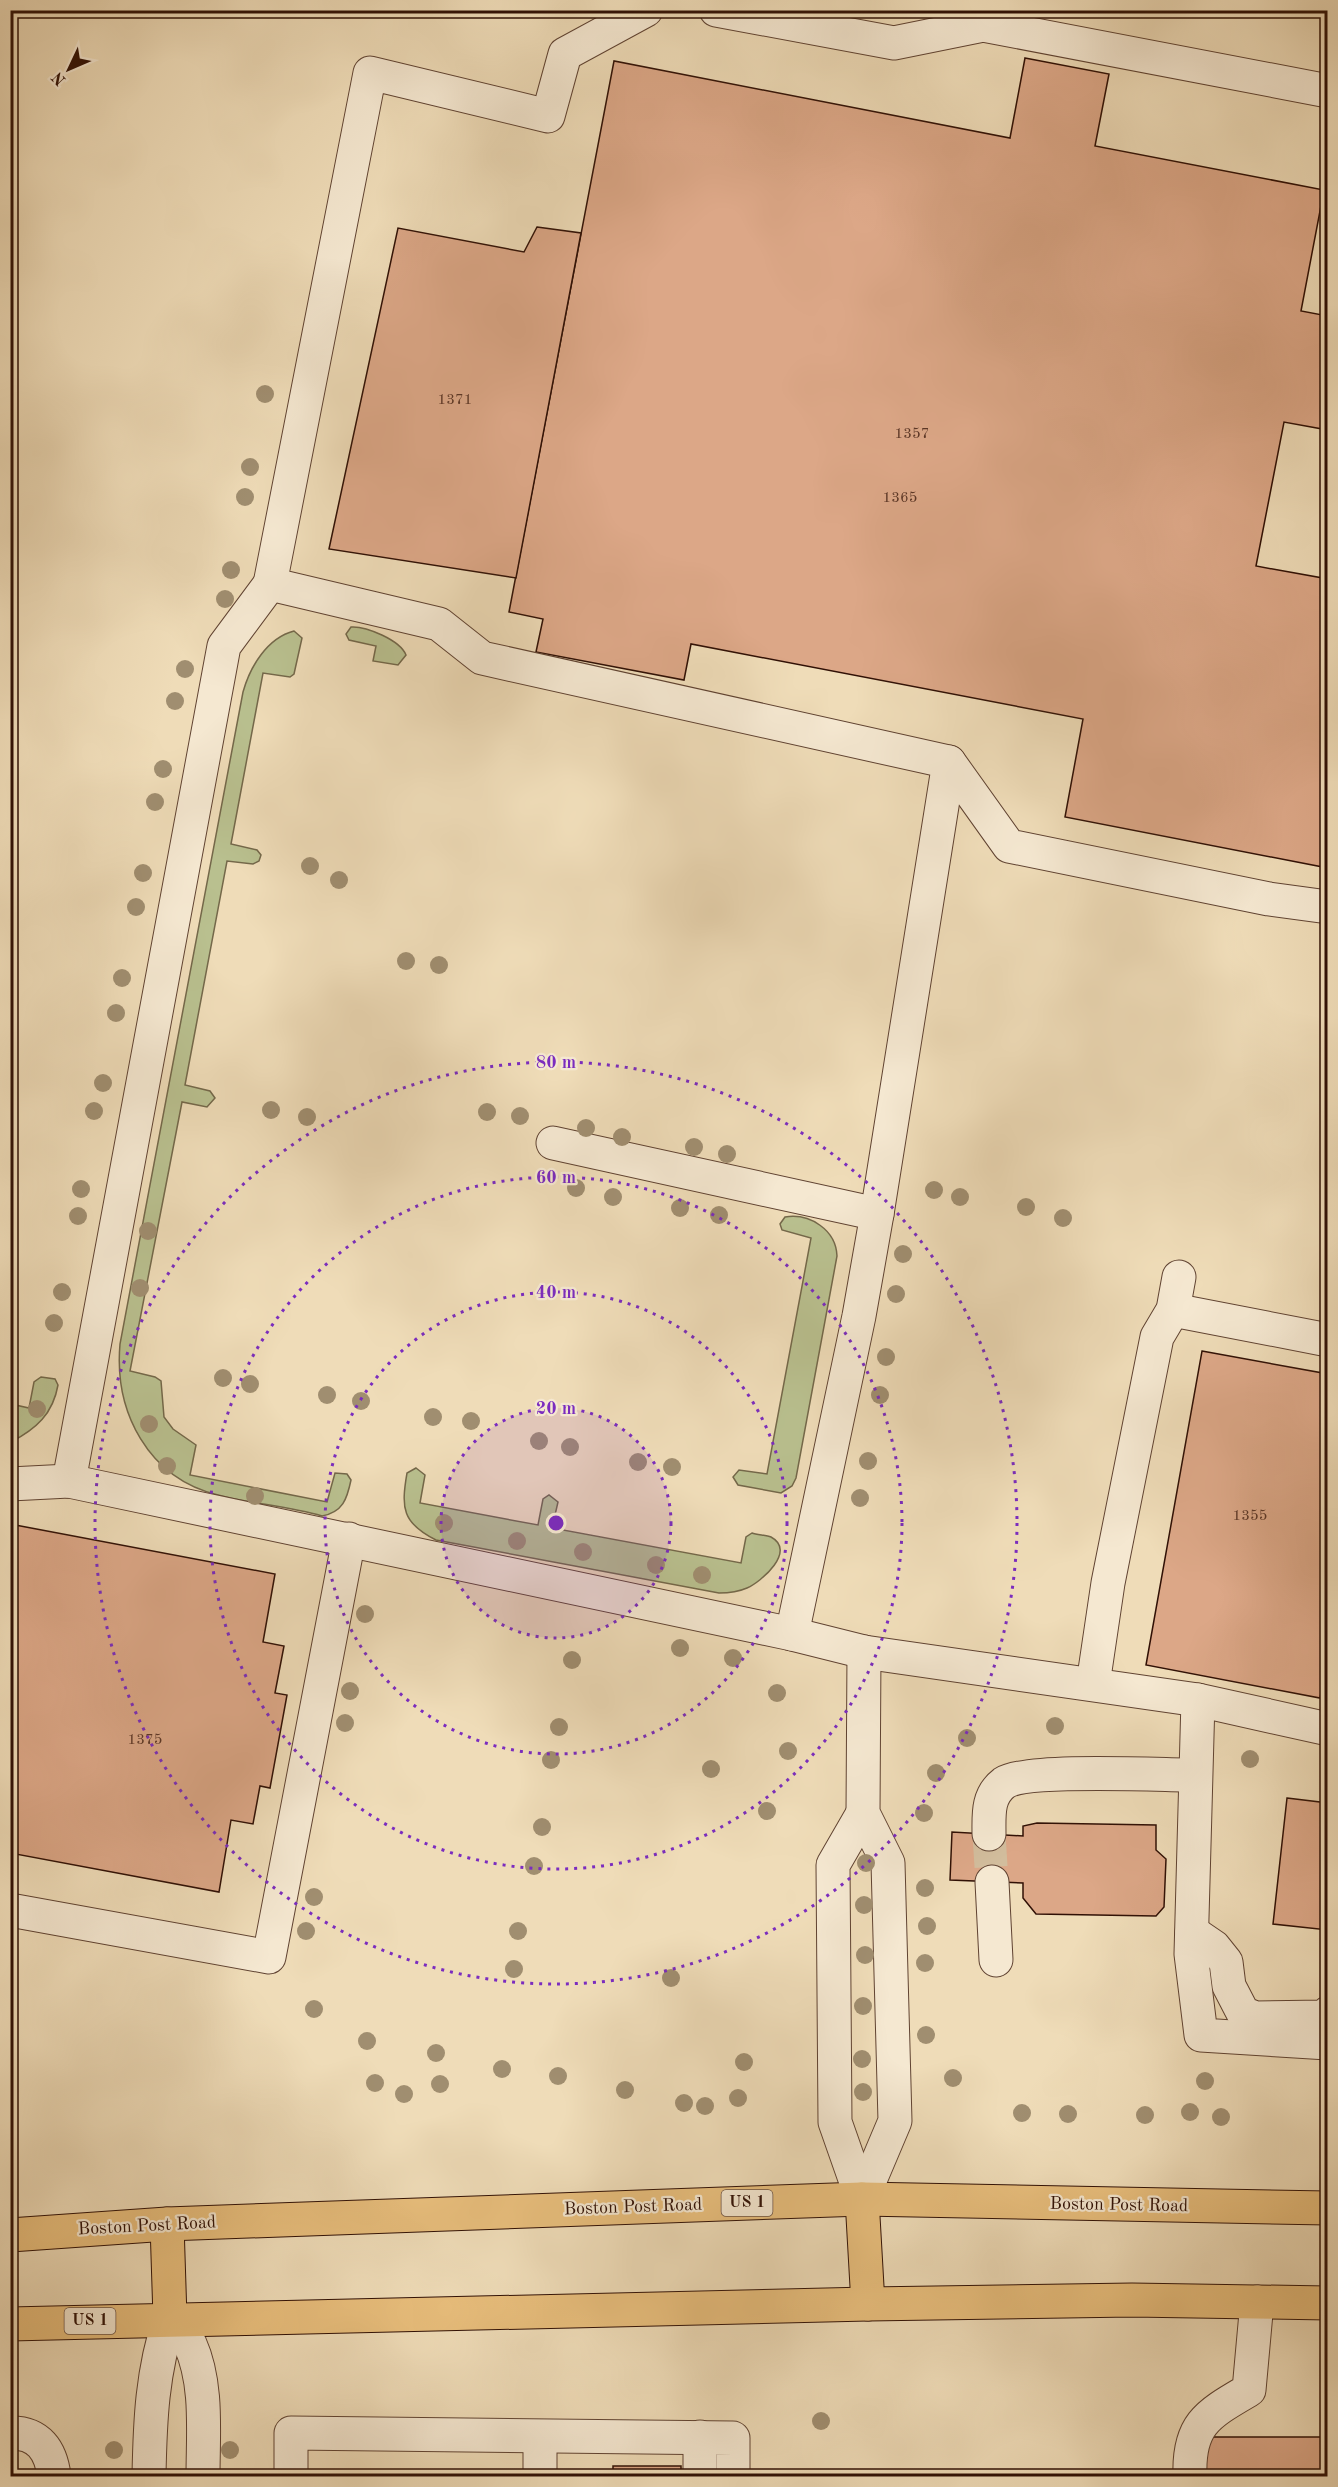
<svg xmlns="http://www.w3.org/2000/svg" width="1338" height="2487" font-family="'Old Standard TT',serif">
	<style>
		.green { fill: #b9c08f; stroke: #74684a; stroke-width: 1.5 }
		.building { fill: #dca787; stroke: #301005; stroke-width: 1.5 }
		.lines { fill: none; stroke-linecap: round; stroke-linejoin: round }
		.minor-tunnel { stroke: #d2bd9d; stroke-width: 33; stroke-dasharray: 33 16; stroke-linecap: butt }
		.minor-casing { stroke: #604332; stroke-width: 35 }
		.major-casing { stroke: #301005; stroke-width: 35 }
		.minor { stroke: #f5e8d1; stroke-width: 33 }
		.major { stroke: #e8be7c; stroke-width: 33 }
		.tree { fill: #a08e70 }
		.ring { fill: none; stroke: #7b2cbf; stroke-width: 3; stroke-dasharray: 3 6 }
		.labels { text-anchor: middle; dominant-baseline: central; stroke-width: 4.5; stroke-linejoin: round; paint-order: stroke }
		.number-label { font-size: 15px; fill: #5b3626 }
		.shield { fill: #f5e8d1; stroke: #6b5142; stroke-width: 1.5 }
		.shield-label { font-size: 16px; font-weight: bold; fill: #301005 }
		.street-label { font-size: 18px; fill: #301005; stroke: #f5e8d1 }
		.centre { fill: #7b2cbf; stroke: #f5e8d1; stroke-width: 3 }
		.ring-label { font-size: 18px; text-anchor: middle; font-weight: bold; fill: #7b2cbf; stroke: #f5e8d1; stroke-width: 4.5; stroke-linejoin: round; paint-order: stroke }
	</style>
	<rect width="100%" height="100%" fill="#efdcb8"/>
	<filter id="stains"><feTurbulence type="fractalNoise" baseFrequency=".00333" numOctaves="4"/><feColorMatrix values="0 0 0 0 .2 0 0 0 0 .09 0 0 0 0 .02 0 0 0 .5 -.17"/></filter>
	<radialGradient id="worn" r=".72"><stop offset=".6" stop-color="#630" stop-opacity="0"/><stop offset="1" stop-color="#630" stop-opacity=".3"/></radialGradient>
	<!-- green -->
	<g class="green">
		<path d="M 351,627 C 366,626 400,640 406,655 L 398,665 L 373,661 L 376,646 L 349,640 L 346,634 Z"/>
		<path d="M 294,631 L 302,638 L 294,674 L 290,677 L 263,673 L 231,844 L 257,850 L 261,855 L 259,861 L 253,864 L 227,861 L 185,1085 L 210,1091 L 215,1098 L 207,1107 L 182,1102 L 130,1371 L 155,1377 L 161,1381 L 164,1417 L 173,1429 L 196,1445 L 190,1475 L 327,1502 L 335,1473 L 347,1474 L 351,1480 C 347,1499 343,1512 322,1516 C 288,1506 252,1504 218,1495 C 148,1478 114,1412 120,1344 L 243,692 C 250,667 267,638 294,631 Z"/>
		<path d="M 785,1217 C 810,1213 836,1230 837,1256 L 796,1478 L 792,1486 L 781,1493 L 738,1485 L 733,1477 L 739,1470 L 767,1474 L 811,1238 L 782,1230 L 780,1224 Z"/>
		<path d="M 41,1377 L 55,1379 L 58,1385 C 53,1414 36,1429 11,1442 L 11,1404 L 29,1408 L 34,1382 Z"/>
		<path d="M 416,1468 L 425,1475 L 420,1503 L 538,1525 L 543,1499 L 549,1495 L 558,1502 L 552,1528 L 741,1563 L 746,1537 L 752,1533 C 757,1535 766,1535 771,1537 C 797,1551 761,1582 747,1588 C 738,1592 729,1593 719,1593 L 436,1540 C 402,1523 401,1508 407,1473 Z"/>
	</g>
	<!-- building -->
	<g class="building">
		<path d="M 1025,58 L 1109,74 L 1095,146 L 1324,190 L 1301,311 L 1328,316 L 1328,430 L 1284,422 L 1256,566 L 1328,579 L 1328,868 L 1065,817 L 1083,719 L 691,644 L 684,680 L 536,652 L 543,619 L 509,612 L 614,61 L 1010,138 Z"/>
		<path d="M 537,227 L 581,233 L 516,578 L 329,549 L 398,228 L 524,252 Z"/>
		<path d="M 1202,1351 L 1328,1374 L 1328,1658 L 1320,1698 L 1146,1665 Z"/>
		<path d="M 10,1524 L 275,1574 L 263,1642 L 284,1646 L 275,1693 L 287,1695 L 270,1788 L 260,1786 L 253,1824 L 231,1820 L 219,1892 L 10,1853 Z"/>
		<path d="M 1287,1798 L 1328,1803 L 1328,1930 L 1273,1924 Z"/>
		<path d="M 1037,1823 L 1156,1825 L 1156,1850 L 1166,1859 L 1164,1907 L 1156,1916 L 1036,1914 L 1023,1898 L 1023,1883 L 950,1880 L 952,1832 L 1023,1836 L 1023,1826 Z"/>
		<rect x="1204" y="2437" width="124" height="39"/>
		<rect x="613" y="2466" width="68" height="10"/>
	</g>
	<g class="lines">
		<!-- minor-tunnel -->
		<path class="minor-tunnel" d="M 989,1834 L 992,1882"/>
		<defs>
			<g id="minor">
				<path d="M 646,10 L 565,54 L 548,116 L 370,73 L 270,584 L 439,624 L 482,658 L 949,762 L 1009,846 L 1269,899 L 1328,907"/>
				<path d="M 716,10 L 894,43 L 983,25 L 1328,91"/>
				<path d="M 553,1143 L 877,1214"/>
				<path d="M 1173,1310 L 1328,1340"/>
				<path d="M 69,1481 L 224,646 L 270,584"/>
				<path d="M 10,1484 L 69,1481 L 792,1634 L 864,1652 L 1198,1700 L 1328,1729"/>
				<path d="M 792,1634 L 859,1316 L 877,1214 L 949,762"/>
				<path d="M 1093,1684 L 1108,1583 L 1157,1337 L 1173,1310 L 1179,1277"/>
				<path d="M 1198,1700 L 1191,1954 L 1201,2035 L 1328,2043"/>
				<path d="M 989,1834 C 989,1815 987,1796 1004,1783 C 1026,1768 1161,1775 1194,1775"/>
				<path d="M 992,1882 L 996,1960"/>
				<path d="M 10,1910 L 269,1957 L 349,1539"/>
				<path d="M 1192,1932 L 1214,1947 L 1226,1962 L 1229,1986 L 1243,2013 L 1255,2018 L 1324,2017 L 1328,2013"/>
				<path d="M 862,2199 L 895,2121 L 888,1863 L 863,1813 L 864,1652"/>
				<path d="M 862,2199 L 835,2122 L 833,1865 L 863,1813"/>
				<path d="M 170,2318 C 177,2326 186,2335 190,2344 C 208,2384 203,2433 203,2476"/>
				<path d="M 10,2433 C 39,2432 51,2451 54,2476"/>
				<path d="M 149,2476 C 150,2421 152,2371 170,2318"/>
				<path d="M 291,2476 L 291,2433 L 733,2438 L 733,2476"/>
				<path d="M 540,2476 L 540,2437"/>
				<path d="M 700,2476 L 700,2437"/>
				<path d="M 1190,2476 C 1188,2424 1208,2414 1249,2390 L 1257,2302"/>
			</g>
			<g id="major">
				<path d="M 862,2199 L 868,2304"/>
				<path d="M 167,2224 L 170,2318"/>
				<path d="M 10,2235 L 167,2224 L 862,2199 L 1328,2208"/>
				<path d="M 10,2324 L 868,2304 L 1132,2300 L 1328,2303"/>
			</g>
		</defs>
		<!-- minor casing -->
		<use href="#minor" class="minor-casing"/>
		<!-- major casing -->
		<use href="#major" class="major-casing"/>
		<!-- minor -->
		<use href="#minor" class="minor"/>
		<!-- major -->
		<use href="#major" class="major"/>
	</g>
	<!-- trees -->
	<g class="tree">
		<circle cx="265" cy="394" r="9"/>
		<circle cx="250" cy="467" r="9"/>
		<circle cx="245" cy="497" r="9"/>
		<circle cx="231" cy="570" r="9"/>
		<circle cx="225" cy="599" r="9"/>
		<circle cx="185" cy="669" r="9"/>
		<circle cx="175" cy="701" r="9"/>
		<circle cx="163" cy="769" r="9"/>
		<circle cx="155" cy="802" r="9"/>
		<circle cx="310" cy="866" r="9"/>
		<circle cx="143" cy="873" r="9"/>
		<circle cx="339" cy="880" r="9"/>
		<circle cx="136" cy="907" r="9"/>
		<circle cx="406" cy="961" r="9"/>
		<circle cx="439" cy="965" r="9"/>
		<circle cx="122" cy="978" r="9"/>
		<circle cx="116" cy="1013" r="9"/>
		<circle cx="103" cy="1083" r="9"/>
		<circle cx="271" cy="1110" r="9"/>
		<circle cx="94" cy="1111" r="9"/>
		<circle cx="487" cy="1112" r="9"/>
		<circle cx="520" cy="1116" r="9"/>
		<circle cx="307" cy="1117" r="9"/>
		<circle cx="586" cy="1128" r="9"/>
		<circle cx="622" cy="1137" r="9"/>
		<circle cx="694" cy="1147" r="9"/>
		<circle cx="727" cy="1154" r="9"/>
		<circle cx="576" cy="1188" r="9"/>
		<circle cx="81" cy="1189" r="9"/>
		<circle cx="934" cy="1190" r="9"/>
		<circle cx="613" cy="1197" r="9"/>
		<circle cx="960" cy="1197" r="9"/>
		<circle cx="1026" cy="1207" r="9"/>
		<circle cx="680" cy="1208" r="9"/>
		<circle cx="719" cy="1215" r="9"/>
		<circle cx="78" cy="1216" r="9"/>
		<circle cx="1063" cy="1218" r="9"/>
		<circle cx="148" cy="1231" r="9"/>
		<circle cx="903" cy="1254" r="9"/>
		<circle cx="140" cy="1288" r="9"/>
		<circle cx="62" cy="1292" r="9"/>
		<circle cx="896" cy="1294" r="9"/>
		<circle cx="54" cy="1323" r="9"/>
		<circle cx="886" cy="1357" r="9"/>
		<circle cx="223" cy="1378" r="9"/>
		<circle cx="250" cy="1384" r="9"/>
		<circle cx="327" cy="1395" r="9"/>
		<circle cx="880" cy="1395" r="9"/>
		<circle cx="361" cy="1401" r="9"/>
		<circle cx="37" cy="1409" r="9"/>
		<circle cx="433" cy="1417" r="9"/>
		<circle cx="471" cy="1421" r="9"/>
		<circle cx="149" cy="1424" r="9"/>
		<circle cx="539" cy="1441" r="9"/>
		<circle cx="570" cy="1447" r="9"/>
		<circle cx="868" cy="1461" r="9"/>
		<circle cx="638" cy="1462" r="9"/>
		<circle cx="167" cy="1466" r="9"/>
		<circle cx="672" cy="1467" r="9"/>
		<circle cx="255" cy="1496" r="9"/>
		<circle cx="860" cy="1498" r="9"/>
		<circle cx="444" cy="1523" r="9"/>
		<circle cx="517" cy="1541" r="9"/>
		<circle cx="583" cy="1552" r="9"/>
		<circle cx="656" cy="1565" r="9"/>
		<circle cx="702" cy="1575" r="9"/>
		<circle cx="365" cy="1614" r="9"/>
		<circle cx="680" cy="1648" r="9"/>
		<circle cx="733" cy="1658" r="9"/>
		<circle cx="572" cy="1660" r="9"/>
		<circle cx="350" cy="1691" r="9"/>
		<circle cx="777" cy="1693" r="9"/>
		<circle cx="345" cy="1723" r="9"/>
		<circle cx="1055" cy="1726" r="9"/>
		<circle cx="559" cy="1727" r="9"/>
		<circle cx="967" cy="1738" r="9"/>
		<circle cx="788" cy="1751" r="9"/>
		<circle cx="1250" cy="1759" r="9"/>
		<circle cx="551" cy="1760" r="9"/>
		<circle cx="711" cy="1769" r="9"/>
		<circle cx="936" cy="1773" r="9"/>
		<circle cx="767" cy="1811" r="9"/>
		<circle cx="924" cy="1813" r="9"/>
		<circle cx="542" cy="1827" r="9"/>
		<circle cx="866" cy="1863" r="9"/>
		<circle cx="534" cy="1866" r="9"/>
		<circle cx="925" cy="1888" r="9"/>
		<circle cx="314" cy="1897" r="9"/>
		<circle cx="864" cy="1905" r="9"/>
		<circle cx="927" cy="1926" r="9"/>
		<circle cx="306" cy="1931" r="9"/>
		<circle cx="518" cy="1931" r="9"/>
		<circle cx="865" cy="1955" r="9"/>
		<circle cx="925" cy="1963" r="9"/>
		<circle cx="514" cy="1969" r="9"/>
		<circle cx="671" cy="1978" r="9"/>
		<circle cx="863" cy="2006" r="9"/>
		<circle cx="314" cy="2009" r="9"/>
		<circle cx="926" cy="2035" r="9"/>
		<circle cx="367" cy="2041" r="9"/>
		<circle cx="436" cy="2053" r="9"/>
		<circle cx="862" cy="2059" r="9"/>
		<circle cx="744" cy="2062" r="9"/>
		<circle cx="502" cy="2069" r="9"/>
		<circle cx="558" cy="2076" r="9"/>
		<circle cx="953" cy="2078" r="9"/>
		<circle cx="1205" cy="2081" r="9"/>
		<circle cx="375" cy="2083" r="9"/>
		<circle cx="440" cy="2084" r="9"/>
		<circle cx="625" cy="2090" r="9"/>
		<circle cx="863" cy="2092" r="9"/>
		<circle cx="404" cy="2094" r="9"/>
		<circle cx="738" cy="2098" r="9"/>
		<circle cx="684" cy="2103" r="9"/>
		<circle cx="705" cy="2106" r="9"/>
		<circle cx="1190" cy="2112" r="9"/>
		<circle cx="1022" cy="2113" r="9"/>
		<circle cx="1068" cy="2114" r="9"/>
		<circle cx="1145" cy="2115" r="9"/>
		<circle cx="1221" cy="2117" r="9"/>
		<circle cx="821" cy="2421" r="9"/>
		<circle cx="114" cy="2450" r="9"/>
		<circle cx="230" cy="2450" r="9"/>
	</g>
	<!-- distance rings -->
	<circle cx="556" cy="1523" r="115" fill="#7b2cbf" fill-opacity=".12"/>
	<g class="ring">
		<circle cx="556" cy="1523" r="115"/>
		<circle cx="556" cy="1523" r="231"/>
		<circle cx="556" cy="1523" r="346"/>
		<circle cx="556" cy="1523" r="461"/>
	</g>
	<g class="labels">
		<!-- number labels -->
		<g class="number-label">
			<text x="455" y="400">1371</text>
			<text x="912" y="434">1357</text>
			<text x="900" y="498">1365</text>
			<text x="1250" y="1516">1355</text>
			<text x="145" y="1740">1375</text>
		</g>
		<!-- shield labels -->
		<g class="shield">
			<rect x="721.5" y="2190" width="51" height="26" rx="4.5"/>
			<rect x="64.5" y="2308" width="51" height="26" rx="4.5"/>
		</g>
		<g class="shield-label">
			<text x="747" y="2203">US 1</text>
			<text x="90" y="2321">US 1</text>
		</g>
		<!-- street labels -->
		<g class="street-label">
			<text transform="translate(1119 2205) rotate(1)">Boston Post Road</text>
			<text transform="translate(633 2207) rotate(-2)">Boston Post Road</text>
			<text transform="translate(147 2226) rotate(-3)">Boston Post Road</text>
		</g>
	</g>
	<circle cx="556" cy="1523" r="9" class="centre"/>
	<g class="ring-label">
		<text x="556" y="1068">80 m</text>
		<text x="556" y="1183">60 m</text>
		<text x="556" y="1298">40 m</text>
		<text x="556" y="1414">20 m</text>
	</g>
	<!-- margin -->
	<rect width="1338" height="2487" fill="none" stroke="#efdcb8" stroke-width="36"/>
	<rect x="12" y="12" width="1314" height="2463" fill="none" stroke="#301005" stroke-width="3"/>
	<rect x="18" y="18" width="1302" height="2451" fill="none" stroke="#301005" stroke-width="1.5"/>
	<!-- north arrow -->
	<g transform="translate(69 69) rotate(226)" stroke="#f5e8d1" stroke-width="4.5" paint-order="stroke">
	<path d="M0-4.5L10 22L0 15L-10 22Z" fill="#301005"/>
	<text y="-9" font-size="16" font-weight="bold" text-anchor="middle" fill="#301005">N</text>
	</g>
	<rect width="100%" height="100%" filter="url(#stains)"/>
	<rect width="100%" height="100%" fill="url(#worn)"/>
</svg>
